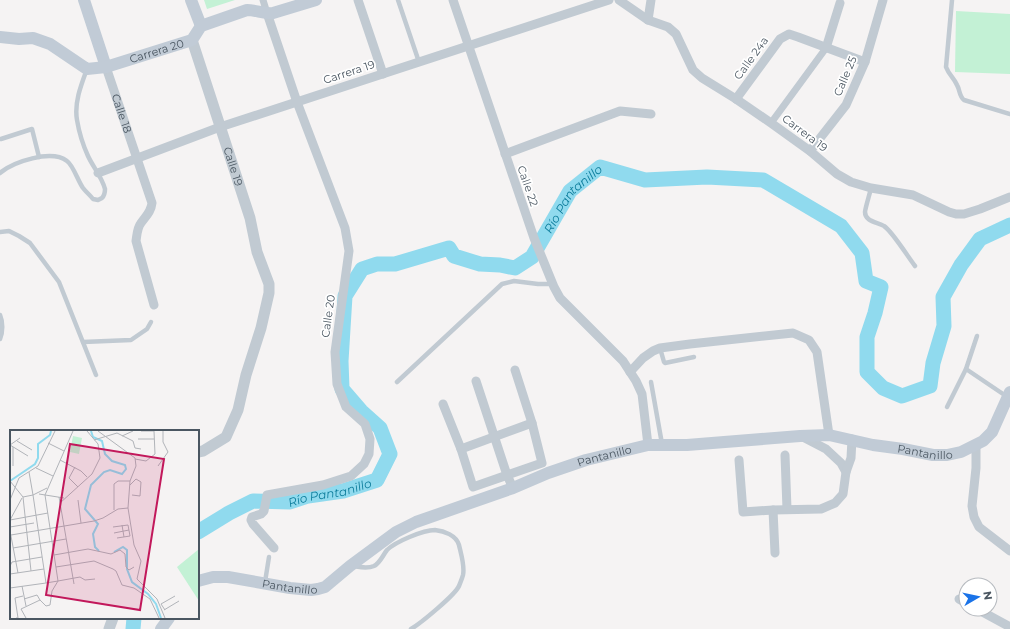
<svg xmlns="http://www.w3.org/2000/svg" width="1010" height="629" font-family="Montserrat,sans-serif">
	<style>
		.green { fill: #c3f1d5 }
		.lines { fill: none; stroke-linecap: round; stroke-linejoin: round }
		.river { stroke: #90daee; stroke-width: 15 }
		.service { stroke: #c1cad2; stroke-width: 4.5 }
		.pedestrian { stroke: #c1cad2; stroke-width: 7 }
		.minor { stroke: #c1cad2; stroke-width: 9 }
		.tertiary { stroke: #c1cad2; stroke-width: 11 }
		.secondary { stroke: #c1cbd6; stroke-width: 12 }
		.labels { text-anchor: middle; dominant-baseline: central; stroke-width: 3.5; stroke-linejoin: round; paint-order: stroke }
		.street-label { font-size: 11px; fill: #4a5661; stroke: #fff }
		.water-label { font-size: 12px; font-style: italic; fill: #0c7c9b; stroke: #fff }
		.inset-river { fill: none; stroke: #90daee; stroke-width: 2 }
		.inset-road { fill: none; stroke: #b1b4b9; stroke-width: 1 }
		.view { fill: #c2185b; fill-opacity: 0.15; stroke: #c2185b; stroke-width: 2 }
		.inset-edge { fill: none; stroke: #4a5661; stroke-width: 2 }
	</style>
	<rect width="100%" height="100%" fill="#f5f3f3"/>
	<!-- green -->
	<g class="green">
		<path d="M 204,0 L 235,0 L 207,9 Z"/>
		<path d="M 956,11 L 1010,14 L 1010,74 L 955,72 Z"/>
	</g>
	<g class="lines">
		<!-- river -->
		<g class="river">
			<path id="s1" d="M 198,532 L 229,513 L 253,501 L 290,502 L 308,496 L 343,491 L 377,480 L 390,454 L 380,428 L 361,411 L 342,389 L 341,361 L 345,296 L 362,269 L 377,264 L 395,264 L 449,248 L 454,256 L 480,264 L 500,265 L 515,268 L 532,257 L 570,191 L 600,167 L 645,180 L 707,177 L 763,180 L 841,226 L 862,253 L 866,281 L 881,287 L 875,313 L 867,337 L 867,372 L 883,388 L 902,396 L 930,386 L 933,363 L 944,326 L 943,297 L 961,265 L 980,239 L 1010,225"/>
			<path d="M 133,629 L 134,618"/>
		</g>
		<!-- service -->
		<g class="service">
			<path d="M 398,0 L 419,62"/>
			<path d="M 952,0 L 946,67 C 949,75 954,78 957,85 C 960,90 959,96 964,100 L 1010,114"/>
			<path d="M 1,139 L 32,129 L 39,157"/>
			<path d="M 0,173 C 13,162 51,149 67,161 C 73,165 78,181 83,188 C 86,192 90,195 93,199 L 98,200 L 102,198 C 104,196 105,193 105,189 C 102,177 93,167 88,156 C 83,145 79,132 77,120 C 74,103 81,85 87,69"/>
			<path d="M 871,188 C 870,193 865,209 865,212 C 865,222 878,222 884,226 C 892,231 908,257 915,266"/>
			<path d="M 0,232 L 9,231 L 19,236 L 30,243 L 59,282 L 96,375"/>
			<path d="M 0,315 C 3,322 3,332 0,339"/>
			<path d="M 977,336 L 966,369 L 1006,396"/>
			<path d="M 83,342 L 131,340 L 147,329 L 151,322"/>
			<path d="M 660,348 L 664,362 L 665,363 L 694,357"/>
			<path d="M 397,382 L 502,284 L 514,281 L 538,284 L 552,284"/>
			<path d="M 651,382 L 662,444"/>
			<path d="M 947,407 L 966,369"/>
			<path d="M 353,566 C 360,567 367,569 374,566 C 380,563 383,555 387,550 C 395,542 423,530 435,530 C 444,531 456,535 459,545 C 461,554 465,566 463,575 C 462,579 460,583 459,586 C 455,595 421,623 411,629"/>
			<path d="M 265,582 L 269,557"/>
		</g>
		<!-- pedestrian -->
		<g class="pedestrian">
			<path d="M 263,0 L 267,13"/>
			<path d="M 771,123 L 826,48"/>
		</g>
		<!-- minor -->
		<g class="minor">
			<path d="M 358,0 L 383,74"/>
			<path d="M 453,0 L 534,238 L 554,287 L 560,298 L 623,361 L 636,381 L 642,394 L 648,445"/>
			<path d="M 619,0 L 648,20 L 668,27 L 676,34 L 693,70 L 702,78 L 736,99 L 771,123 L 810,151 L 837,174 L 851,182 L 871,188 L 913,195 L 949,212 L 956,214 L 964,214 L 980,209 L 1010,197"/>
			<path d="M 267,13 L 297,102 L 345,228 L 349,251 L 335,352 L 337,384 L 346,407 L 365,424 L 370,439 L 369,454 L 364,464 L 351,476 L 323,485 L 267,495 L 264,511 L 261,514 L 252,517 L 251,520 L 253,524 L 274,548"/>
			<path d="M 648,20 L 651,0"/>
			<path d="M 826,48 L 840,3"/>
			<path id="s2" d="M 106,67 L 152,203 C 151,212 146,216 141,223 C 137,228 137,235 136,241 L 154,305"/>
			<path d="M 736,99 L 780,39 L 789,34 L 798,37 L 865,62"/>
			<path d="M 810,151 L 846,105 L 865,62 L 883,0"/>
			<path d="M 505,154 L 620,111 L 651,114"/>
			<path d="M 98,173 L 220,127 L 609,0"/>
			<path d="M 630,372 L 643,358 L 653,351 L 660,348 L 690,344 L 793,333 L 809,340 L 817,352 L 829,435"/>
			<path d="M 476,381 L 507,475 L 513,488"/>
			<path d="M 443,404 L 461,449 L 473,487 L 542,463 L 532,423 L 515,370"/>
			<path d="M 976,444 L 976,468 L 972,506 L 974,517 L 979,527 L 1010,551"/>
			<path d="M 461,449 L 532,423"/>
			<path d="M 785,455 L 787,509"/>
			<path d="M 739,460 L 743,512 L 773,510 L 821,509 L 835,503 L 843,494 L 846,472 L 841,463 L 826,449 L 801,436"/>
			<path d="M 846,472 L 851,458 L 852,439"/>
			<path d="M 773,510 L 775,553"/>
			<path d="M 959,599 L 966,603"/>
			<path d="M 977,609 L 1010,627"/>
		</g>
		<!-- tertiary -->
		<g class="tertiary">
			<path id="s3" d="M 192,40 L 250,218 L 257,252 L 269,284 L 269,293 L 261,328 L 246,375 L 238,410 L 226,437 L 203,451 L 198,452"/>
			<path d="M 109,629 L 113,618"/>
		</g>
		<!-- secondary -->
		<g class="secondary">
			<path d="M 84,0 L 106,67"/>
			<path d="M 191,0 L 201,26"/>
			<path id="s4" d="M 0,37 L 19,39 L 33,38 L 50,44 L 87,69 L 106,67 L 192,40 L 201,26 L 247,10 C 256,10 264,14 273,13 L 316,0"/>
			<path id="s5" d="M 198,581 L 213,577 L 228,577 L 290,588 L 311,590 L 318,589 L 325,587 L 350,566 L 396,532 L 416,522 L 513,488 L 548,473 L 586,460 L 648,445 L 687,445 L 800,436 L 829,435 L 873,445 L 903,449 L 933,455 L 947,455 L 961,452 L 983,441 L 992,432 L 1010,392"/>
			<path d="M 161,629 L 169,618"/>
		</g>
	</g>
	<g class="labels">
		<!-- street labels -->
		<g class="street-label">
			<text stroke="none"><textPath href="#s4" startOffset="168">Carrera 20</textPath></text>
			<text transform="translate(751 58) rotate(-54)">Calle 24a</text>
			<text transform="translate(349 72) rotate(-18)">Carrera 19</text>
			<text transform="translate(845 76) rotate(-67)">Calle 25</text>
			<text stroke="none"><textPath href="#s2" startOffset="49">Calle 18</textPath></text>
			<text transform="translate(805 133) rotate(37)">Carrera 19</text>
			<text stroke="none"><textPath href="#s3" startOffset="133">Calle 19</textPath></text>
			<text transform="translate(528 186) rotate(71)">Calle 22</text>
			<text transform="translate(328 316) rotate(-82)">Calle 20</text>
			<text stroke="none"><textPath href="#s5" startOffset="765">Pantanillo</textPath></text>
			<text stroke="none"><textPath href="#s5" startOffset="441">Pantanillo</textPath></text>
			<text stroke="none"><textPath href="#s5" startOffset="93">Pantanillo</textPath></text>
		</g>
		<!-- water labels -->
		<g class="water-label">
			<text stroke="none"><textPath href="#s1" startOffset="681">Río Pantanillo</textPath></text>
			<text stroke="none"><textPath href="#s1" startOffset="141">Río Pantanillo</textPath></text>
		</g>
	</g>
	<!-- overview -->
	<g transform="translate(10 430)">
		<rect width="189" height="189" fill="#f5f3f3"/>
		<path d="M 63,6 L 72,8 L 69,24 L 60,22 ZM 189,119 L 189,171 L 167,137 Z" fill="#c3f1d5"/>
		<path class="inset-river" d="M 81,1 L 83,7 L 92,11 L 95,24 L 102,31 L 115,35 L 116,39 L 112,44 L 100,40 L 94,42 L 81,55 L 75,79 L 88,94 L 83,104 L 85,117 L 89,121M 0,51 L 25,34 L 28,28 L 28,14 L 40,5 L 41,1M 104,122 L 113,117 L 117,120 L 117,139 L 122,152 L 138,164 L 146,174 L 151,188"/>
		<path class="inset-road" d="M 88,1 L 125,28 L 126,36 L 120,51 L 118,78 L 124,115 L 131,131 L 127,149 L 147,169 L 155,188M 131,1 L 144,1M 112,6 L 123,1M 128,9 L 144,9M 84,10 L 107,3 L 123,11 L 125,18 L 131,19M 7,11 L 22,20M 38,13 L 54,21M 0,15 L 18,26M 0,15 L 10,8M 3,17 L 3,36M 125,29 L 136,31 L 145,24 L 144,1M 50,30 L 71,41 L 77,47M 148,36 L 158,22 L 153,12 L 153,1M 65,37 L 59,48 L 68,57M 26,38 L 43,46M 0,51 L 13,67M 120,55 L 126,49 L 131,52 L 130,66 L 122,65M 37,58 L 23,65 L 36,153 L 48,151M 29,64 L 54,68M 13,67 L 21,141M 13,67 L 23,65 L 19,42M 49,67 L 64,154M 0,70 L 9,48 L 28,36 L 45,1M 68,70 L 71,93M 50,73 L 82,44 L 90,28 L 88,14 L 77,1M 104,80 L 104,54 L 108,51 L 120,51M 0,90 L 38,83M 0,90 L 12,68M 112,95 L 114,107M 0,97 L 24,93M 103,97 L 118,95 L 120,106 L 107,108M 0,101 L 8,143M 104,103 L 119,100M 1,105 L 84,91 L 93,88 L 108,79 L 118,78M 3,118 L 56,109M 44,125 L 78,119 L 101,124 L 110,120 L 115,124 L 116,137 L 119,140 L 124,137M 0,136 L 2,132 L 32,127M 46,137 L 84,131 L 103,139 L 106,141 L 112,155 L 124,158 L 140,169 L 149,188M 0,144 L 34,139M 48,151 L 70,147 L 75,150 L 85,149M 48,151 L 35,65 L 63,1M 12,156 L 16,176M 0,158 L 36,153M 14,169 L 27,165 L 30,170M 154,180 L 169,171M 155,180 L 151,174 L 165,166M 6,188 L 8,188 L 5,168 L 13,166M 16,188 L 11,179 L 30,170 L 36,176 L 40,175 L 42,161 L 48,151"/>
		<path class="view" d="M 60,14 L 154,29 L 130,180 L 36,165 Z"/>
		<rect width="189" height="189" class="inset-edge"/>
	</g>
	<!-- north arrow -->
	<g transform="translate(978 597) rotate(81)"><circle r="19" fill="#ffffff" stroke="#b7bbc0"/>
	<path d="M0-3L7 15L0 10L-7 15Z" fill="#1a73e8"/>
	<text y="-6" font-size="11" font-weight="bold" text-anchor="middle" fill="#4a5661">N</text>
	</g>
</svg>
